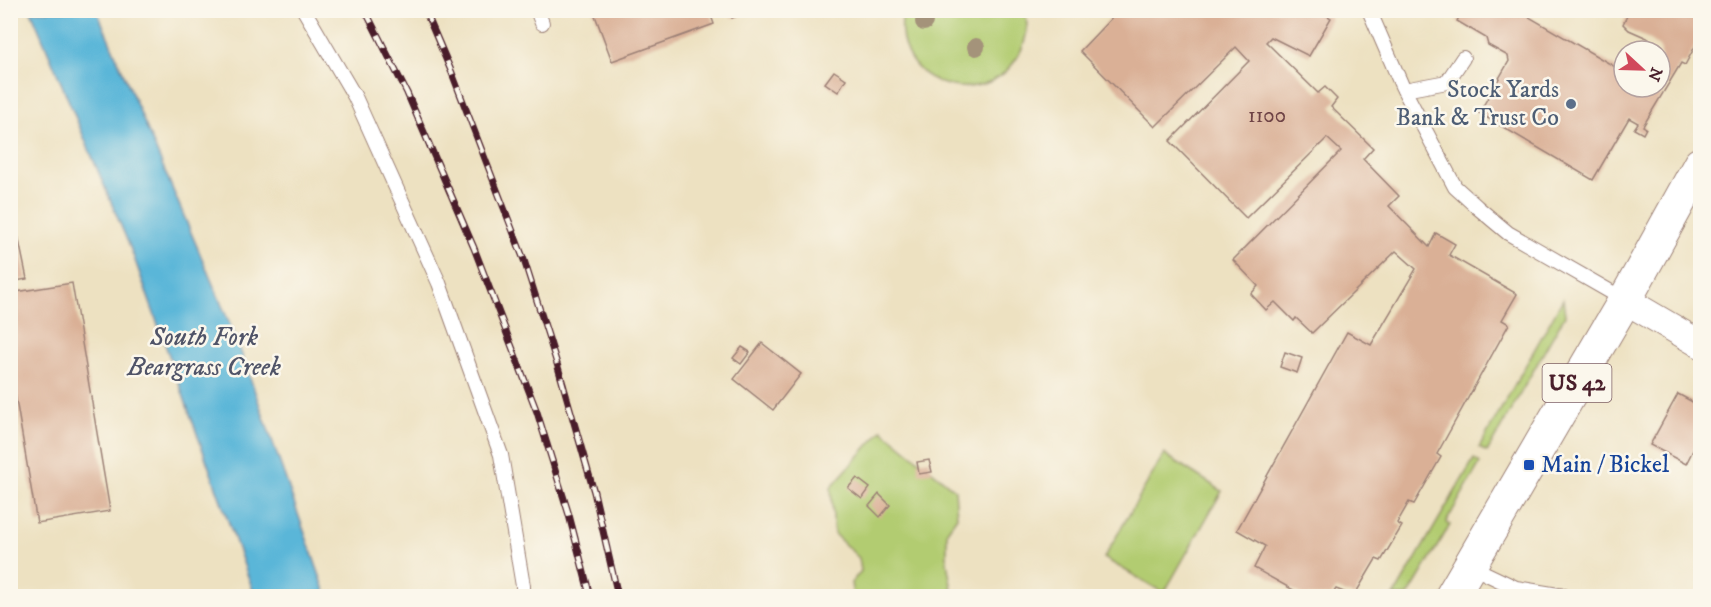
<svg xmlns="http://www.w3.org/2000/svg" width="1711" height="607" font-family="'IM FELL DW Pica',serif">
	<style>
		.green { fill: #b2cc71; stroke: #7e764e; stroke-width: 1.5 }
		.water { fill: #5ab6d8; stroke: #526a82; stroke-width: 1.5 }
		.building { fill: #dab096 }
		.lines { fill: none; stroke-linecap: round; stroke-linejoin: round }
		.lane-casing { stroke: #9c8076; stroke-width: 16 }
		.street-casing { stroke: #9c8076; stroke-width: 29 }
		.primary-casing { stroke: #9c8076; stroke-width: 35 }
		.lane { stroke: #fff; stroke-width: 14 }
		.street { stroke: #fff; stroke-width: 27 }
		.primary { stroke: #fff; stroke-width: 33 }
		.rail-casing { stroke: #4a1f2b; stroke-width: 7 }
		.rail { stroke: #fbf7ec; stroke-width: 4.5; stroke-dasharray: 14; stroke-linecap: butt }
		.tree { fill: #a4937a }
		.service-dot { fill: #5c6f8a; stroke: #fbf7ec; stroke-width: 2 }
		.transit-dot { fill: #1a4fb4; stroke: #fbf7ec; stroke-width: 2 }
		.labels { text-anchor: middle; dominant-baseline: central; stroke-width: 5; stroke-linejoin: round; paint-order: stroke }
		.number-label { font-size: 21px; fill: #6e4346 }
		.shield { fill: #fbf7ec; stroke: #7f6065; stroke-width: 1.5 }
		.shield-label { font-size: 22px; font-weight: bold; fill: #4a1f2b }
		.service-label { font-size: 24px; fill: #4e5e75; stroke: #fbf7ec; text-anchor: end }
		.transit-label { font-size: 24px; fill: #164399; stroke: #fbf7ec; text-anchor: start }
		.water-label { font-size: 26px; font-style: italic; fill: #505468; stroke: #fbf7ec }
	</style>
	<rect width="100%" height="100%" fill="#fbf7ec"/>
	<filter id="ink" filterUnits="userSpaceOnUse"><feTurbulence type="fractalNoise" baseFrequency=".0167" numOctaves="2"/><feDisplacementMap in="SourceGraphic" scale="12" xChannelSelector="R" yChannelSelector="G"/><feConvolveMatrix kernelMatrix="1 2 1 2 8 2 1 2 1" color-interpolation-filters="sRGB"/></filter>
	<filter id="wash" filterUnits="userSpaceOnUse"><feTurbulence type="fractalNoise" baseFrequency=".008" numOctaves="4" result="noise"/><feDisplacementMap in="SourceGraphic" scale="24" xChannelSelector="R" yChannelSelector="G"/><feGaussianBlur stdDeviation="1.35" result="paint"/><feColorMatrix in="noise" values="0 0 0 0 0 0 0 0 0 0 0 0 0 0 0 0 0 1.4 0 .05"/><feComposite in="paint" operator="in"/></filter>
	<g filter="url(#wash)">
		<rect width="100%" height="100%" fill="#ede1c1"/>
		<!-- green -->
		<g class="green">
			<path d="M 903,11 L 941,11 L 951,15 L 960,16 L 969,11 L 1025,11 C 1033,43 1012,77 980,85 C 950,93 915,77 905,47 C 901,36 901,22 903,11 Z"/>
			<path d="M 1563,299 L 1565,315 L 1487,452 L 1479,448 Z"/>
			<path d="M 882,430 L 955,490 L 957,517 L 947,531 L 947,562 L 953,596 L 853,596 L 851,583 L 861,571 L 859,558 L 834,534 L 831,487 Z"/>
			<path d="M 1164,454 L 1222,491 L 1164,593 L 1104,558 Z"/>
			<path d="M 1474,459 L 1480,463 L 1448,519 L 1447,523 L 1450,525 L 1408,596 L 1394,596 Z"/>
		</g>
		<!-- water -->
		<path class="water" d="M 31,11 L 97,11 L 237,341 L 327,596 L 255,596 L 132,252 Z"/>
		<g id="blocks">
			<!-- building -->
			<g class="building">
				<path d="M 593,10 L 709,10 L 714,24 L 612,61 Z"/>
				<path d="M 730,10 L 751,10 L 751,11 L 732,18 Z"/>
				<path d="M 1119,10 L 1318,10 L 1331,18 L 1309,56 L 1271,37 L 1266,42 L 1318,93 L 1325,87 L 1337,99 L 1331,107 L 1373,148 L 1363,159 L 1399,196 L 1389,206 L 1429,247 L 1436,233 L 1455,244 L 1449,255 L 1517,294 L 1502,320 L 1509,324 L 1437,454 L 1441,457 L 1414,504 L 1409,502 L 1397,523 L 1402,526 L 1381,561 L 1376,559 L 1354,596 L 1336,589 L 1331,596 L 1304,596 L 1254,568 L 1265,546 L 1237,530 L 1347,332 L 1371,345 L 1416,269 L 1396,251 L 1312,333 L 1296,318 L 1294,321 L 1275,302 L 1266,310 L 1251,294 L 1258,286 L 1233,260 L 1341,151 L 1327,138 L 1246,218 L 1170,141 L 1249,61 L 1236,47 L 1155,127 L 1080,51 Z"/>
				<path d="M 1463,10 L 1517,10 L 1624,72 L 1624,87 L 1660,87 L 1661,51 L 1659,47 L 1647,38 L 1629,30 L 1623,24 L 1630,10 L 1700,10 L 1700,37 L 1685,65 L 1681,63 L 1643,126 L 1646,128 L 1643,134 L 1634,129 L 1638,123 L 1629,118 L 1593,180 L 1479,113 L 1509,61 L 1508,56 L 1488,45 L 1486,38 L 1457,21 Z"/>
				<path d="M 834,71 L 846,79 L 838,92 L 825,83 Z"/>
				<path d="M 10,197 L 27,279 L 10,282 Z"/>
				<path d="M 72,283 L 110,511 L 37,523 L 10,364 L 10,293 Z"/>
				<path d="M 762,343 L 801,374 L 773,410 L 734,379 Z"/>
				<path d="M 742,347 L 750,352 L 741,364 L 733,358 Z"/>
				<path d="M 1285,352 L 1302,358 L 1297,373 L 1280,367 Z"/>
				<path d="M 1678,394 L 1700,406 L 1700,436 L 1686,464 L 1650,445 Z"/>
				<path d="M 929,460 L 932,472 L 919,474 L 917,462 Z"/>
				<path d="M 857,478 L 870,488 L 862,499 L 848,488 Z"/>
				<path d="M 879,494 L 890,505 L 880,517 L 869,506 Z"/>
			</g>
		</g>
	</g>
	<g filter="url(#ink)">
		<use href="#blocks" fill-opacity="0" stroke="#9c8076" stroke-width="1.5"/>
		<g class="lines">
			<defs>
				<g id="lane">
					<path d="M 304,10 L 355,97 L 439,283 L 501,455 L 523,586 L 523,596"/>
					<path d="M 537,10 L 542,23"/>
					<path d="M 1369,10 L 1402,86 L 1455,187 L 1477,207 L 1508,233 L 1625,300"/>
					<path d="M 1404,90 L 1447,82 L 1463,58"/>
					<path d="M 1470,566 L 1516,588 L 1564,596"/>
				</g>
				<path id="street" d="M 1625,300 L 1700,344"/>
				<path id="primary" d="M 1452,596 L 1625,300 L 1700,164"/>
			</defs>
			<!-- lane casing -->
			<use href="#lane" class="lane-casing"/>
			<!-- street casing -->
			<use href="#street" class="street-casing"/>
			<!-- primary casing -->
			<use href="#primary" class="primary-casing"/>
			<!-- lane -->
			<use href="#lane" class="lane"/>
			<!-- street -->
			<use href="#street" class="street"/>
			<!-- primary -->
			<use href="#primary" class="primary"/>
			<defs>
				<g id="rail">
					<path d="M 365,10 L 407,93 L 474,248 L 537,412 L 569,515 L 590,596"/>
					<path d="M 425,10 L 452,73 L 524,260 L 558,367 L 594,492 L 618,596"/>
				</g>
			</defs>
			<!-- rail casing -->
			<use href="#rail" class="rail-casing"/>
			<!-- rail -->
			<use href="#rail" class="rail"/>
		</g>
		<!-- trees -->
		<g class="tree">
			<circle cx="924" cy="22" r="9"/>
			<circle cx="976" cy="47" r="9"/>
		</g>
	</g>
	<!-- markers -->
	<circle class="service-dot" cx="1571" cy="104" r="6"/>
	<rect class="transit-dot" x="1523" y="459" width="12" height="12" rx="3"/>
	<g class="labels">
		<!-- number labels -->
		<g class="number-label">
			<text x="1267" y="116">1100</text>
		</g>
		<!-- shield labels -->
		<rect class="shield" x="1542.5" y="364" width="69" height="38" rx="4.5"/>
		<g class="shield-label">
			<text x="1577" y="383">US 42</text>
		</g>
		<!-- service labels -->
		<g class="service-label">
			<text x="1559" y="90">Stock Yards<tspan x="1559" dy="28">Bank &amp; Trust Co</tspan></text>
		</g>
		<!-- transit labels -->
		<g class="transit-label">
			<text x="1541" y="465">Main / Bickel</text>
		</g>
		<!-- water labels -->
		<g class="water-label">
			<text x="204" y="337">South Fork<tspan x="204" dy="30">Beargrass Creek</tspan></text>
		</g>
	</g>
	<!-- margin -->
	<rect width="1711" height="607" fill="none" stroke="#fbf7ec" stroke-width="36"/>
	<!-- north arrow -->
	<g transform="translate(1642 69) rotate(112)"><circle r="28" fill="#fbf7ec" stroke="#b4a19f" stroke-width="1.5"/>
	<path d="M0-4.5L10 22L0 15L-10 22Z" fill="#d1495b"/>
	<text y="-9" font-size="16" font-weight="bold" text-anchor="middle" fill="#4a1f2b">N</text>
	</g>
</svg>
